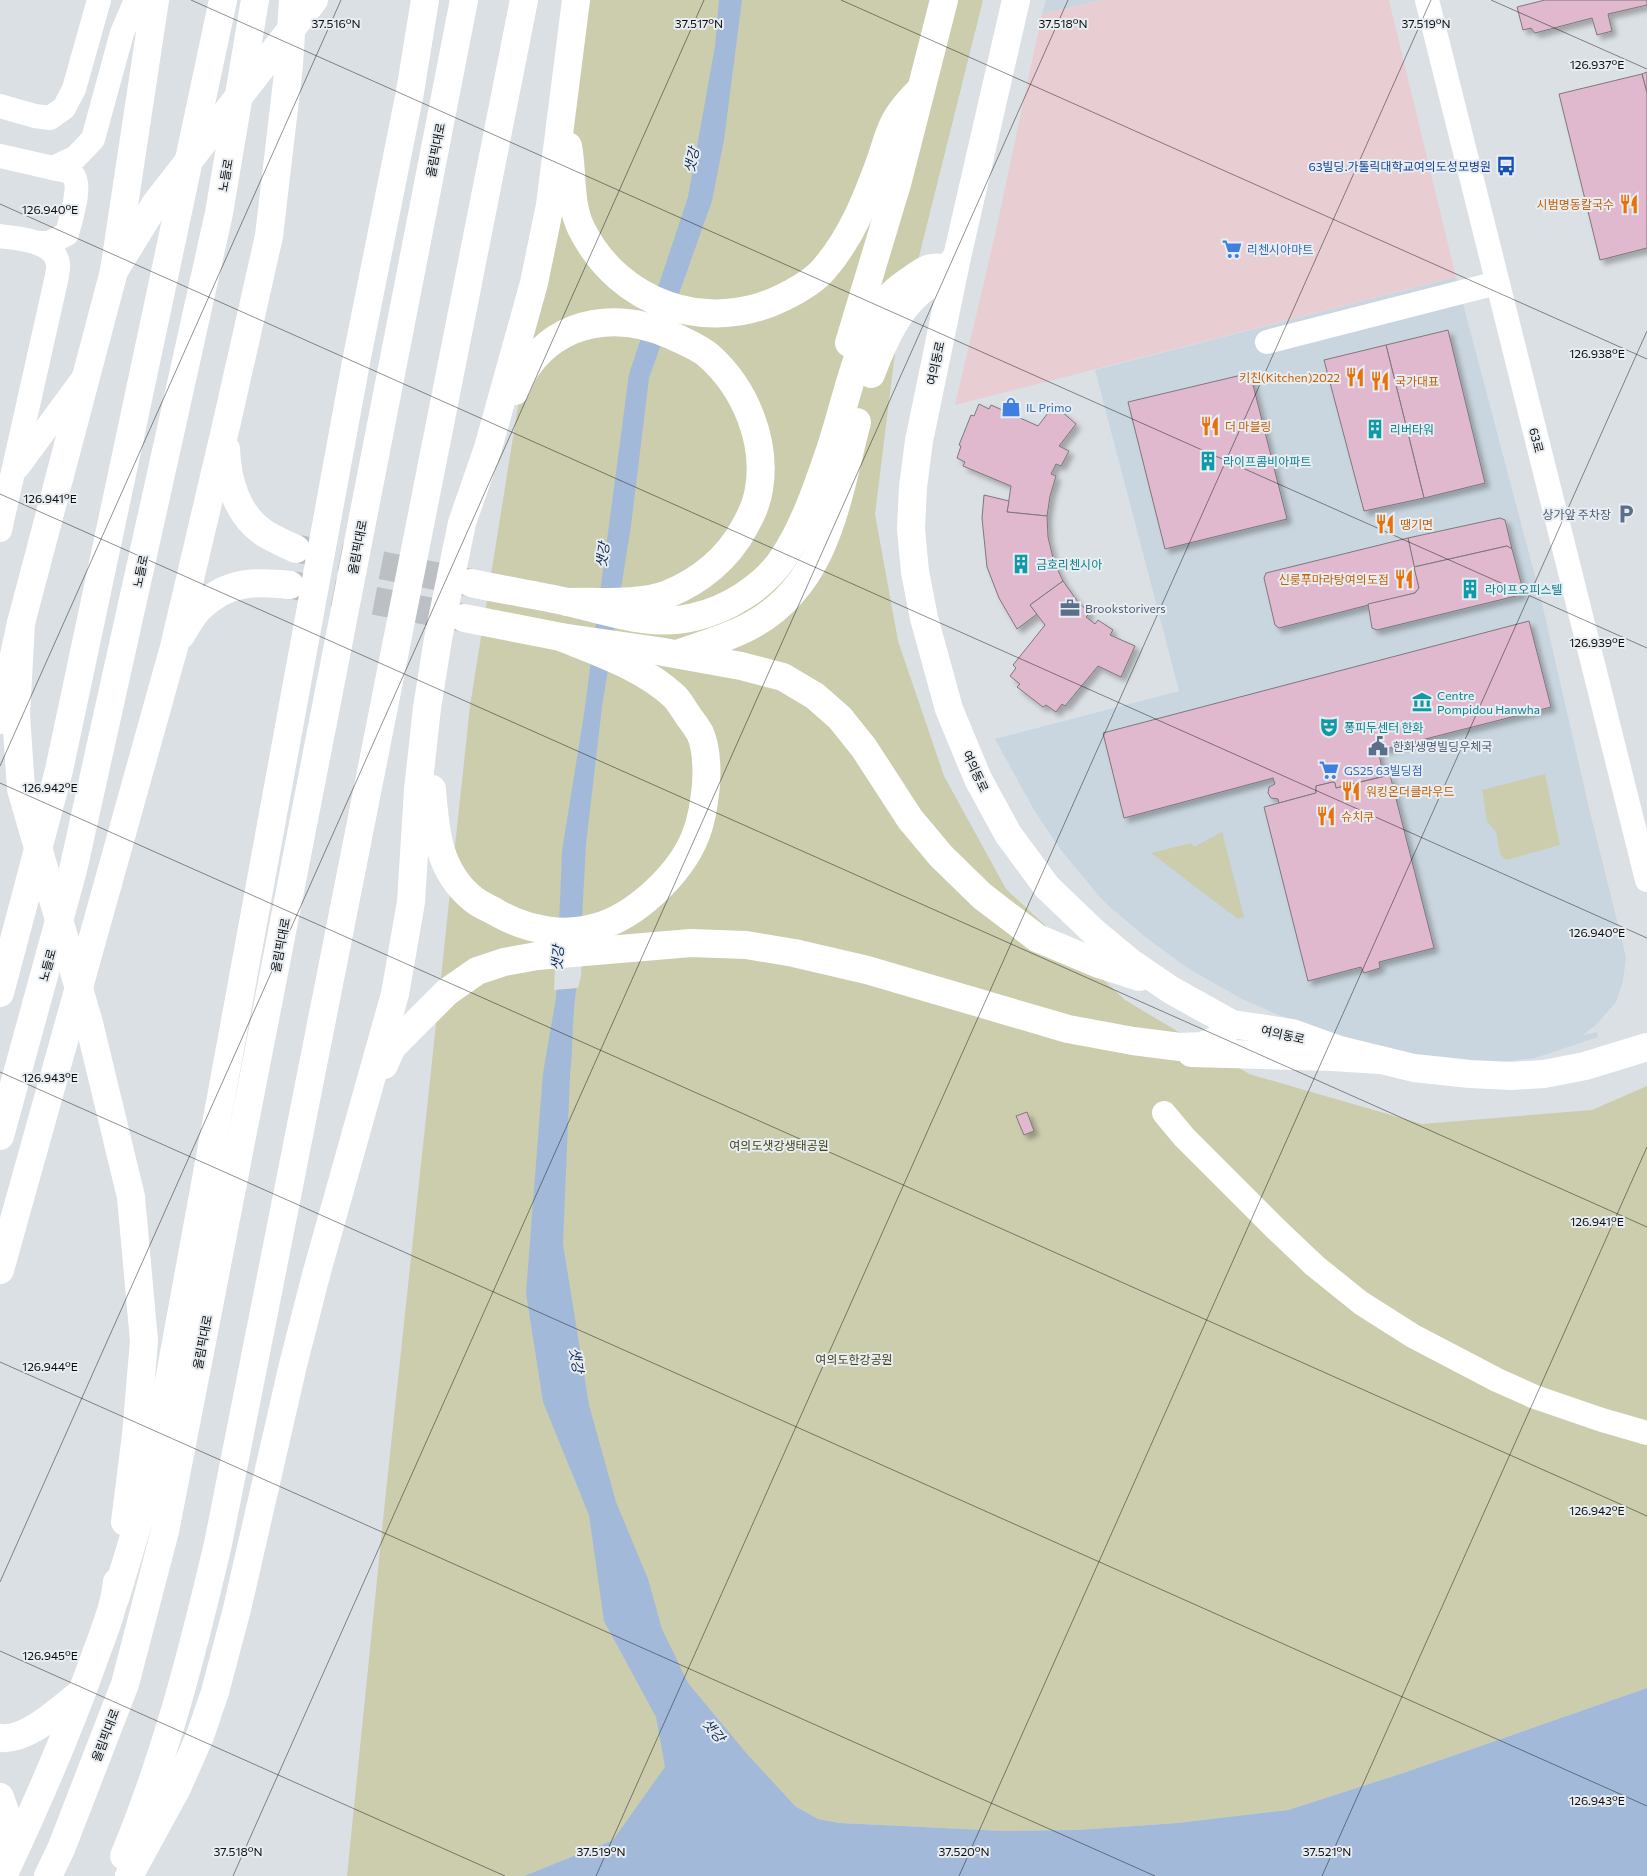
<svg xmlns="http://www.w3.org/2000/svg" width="1647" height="1876" font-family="Commissioner,'Noto Sans KR',sans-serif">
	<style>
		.built { fill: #cad6df }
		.education { fill: #e8ced3 }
		.green { fill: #cbcdad }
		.water { fill: #a3b9da }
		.pier { fill: #dbe0e4 }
		.building { fill: #e0b9ce; stroke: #7e787b; filter: url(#shadow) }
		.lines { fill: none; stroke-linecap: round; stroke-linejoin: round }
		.major-tunnel { stroke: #bcc0c4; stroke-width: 28; stroke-dasharray: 28 14; stroke-linecap: butt }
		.minor { stroke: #fff; stroke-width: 24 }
		.major { stroke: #fff; stroke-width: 28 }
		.highway { stroke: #fff; stroke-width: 28 }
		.ticks { fill: none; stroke: #0b0d0e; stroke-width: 1; stroke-opacity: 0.45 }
		.labels { text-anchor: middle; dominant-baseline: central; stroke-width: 4; stroke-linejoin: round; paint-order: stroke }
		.street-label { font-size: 12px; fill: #0b0d0e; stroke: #e8edf1 }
		.transit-label { font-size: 12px; fill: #164399; stroke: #e8edf1; text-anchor: end }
		.food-label { font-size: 12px; fill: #c56008; stroke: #e8edf1; text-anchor: start }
		.shop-label { font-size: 12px; fill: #366cbe; stroke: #e8edf1; text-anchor: start }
		.culture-label { font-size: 12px; fill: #0d838f; stroke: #e8edf1; text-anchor: start }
		.service-label { font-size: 12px; fill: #4e5e75; stroke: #e8edf1; text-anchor: start }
		.park-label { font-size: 12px; fill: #3f4112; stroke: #e8edf1 }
		.water-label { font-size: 14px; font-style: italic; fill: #102b55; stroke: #e8edf1 }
		.ticks-label { font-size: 12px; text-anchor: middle; fill: #0b0d0e; stroke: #e8edf1; stroke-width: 4; stroke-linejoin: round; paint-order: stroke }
	</style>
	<defs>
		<filter id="shadow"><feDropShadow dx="4.5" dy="4.5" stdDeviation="2.5" flood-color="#0004"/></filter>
	</defs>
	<rect width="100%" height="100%" fill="#dbe0e4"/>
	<!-- built -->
	<g class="built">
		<path d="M 1046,0 L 1102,0 L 1042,14 Z"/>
		<path d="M 1456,277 L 1541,599 L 1590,812 L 1626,957 L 1623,981 L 1616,1002 L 1597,1024 L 1583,1035 L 1597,1032 L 1598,1037 L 1535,1058 L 1509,1061 L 1470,1062 L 1421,1057 L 1377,1047 L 1276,1014 L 1242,999 L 1189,969 L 1144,936 L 1110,907 L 1098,895 L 1060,849 L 1034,810 L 995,739 L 1179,691 L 1095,370 Z"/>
	</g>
	<!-- education -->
	<path class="education" d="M 1102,0 L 1389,0 L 1456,277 L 955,405 L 995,235 L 1042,14 Z"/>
	<!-- green -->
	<g class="green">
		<path d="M 583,0 L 983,0 L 895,353 L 875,514 L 898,641 L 944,776 L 1006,889 L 1125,1000 L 1249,1074 L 1422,1124 L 1592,1110 L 1647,1086 L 1647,1688 L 1403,1773 L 1288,1810 L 1177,1823 L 1077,1830 L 1006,1831 L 840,1823 L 818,1819 L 795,1806 L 613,1840 L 524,1876 L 347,1876 L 385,1501 L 470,706 Z"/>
		<path d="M 1545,774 L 1560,845 L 1506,860 L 1500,854 L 1496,832 L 1487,821 L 1482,790 Z"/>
		<path d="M 1222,832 L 1244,917 L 1238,919 L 1151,853 L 1191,843 L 1194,847 Z"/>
	</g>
	<!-- water -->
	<path class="water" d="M 719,0 L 742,0 L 724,140 L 712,201 L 649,378 L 631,526 L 602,707 L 586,844 L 579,976 C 571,1008 574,1042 570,1075 L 563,1244 L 589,1405 L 616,1502 L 648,1579 L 662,1629 L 688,1683 L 747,1754 L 795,1806 L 818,1819 L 840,1823 L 1006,1831 L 1077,1830 L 1177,1823 L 1288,1810 L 1403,1773 L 1647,1688 L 1647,1876 L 524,1876 L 613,1840 L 665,1767 L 656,1717 L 604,1621 L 589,1515 L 543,1402 L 526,1293 L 543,1073 L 556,998 L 562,851 L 584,714 L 629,374 L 688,197 L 715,46 Z"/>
	<!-- pier -->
	<path class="pier" d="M 584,917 L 581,976 L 578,988 L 554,990 L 557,920 Z"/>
	<!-- building -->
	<g class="building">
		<path d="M 1545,0 L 1647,0 L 1647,5 L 1608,14 L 1612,31 L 1597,35 L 1592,18 L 1535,33 L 1531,28 L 1523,30 L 1517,7 Z"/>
		<path d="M 1647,72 L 1647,93 L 1642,74 Z"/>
		<path d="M 1642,74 L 1647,93 L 1647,248 L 1600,260 L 1559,94 Z"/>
		<path d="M 1448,330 L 1485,483 L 1424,498 L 1386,345 Z"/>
		<path d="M 1386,345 L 1424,498 L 1364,511 L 1324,360 Z"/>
		<path d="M 1250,373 L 1287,519 L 1165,549 L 1128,402 Z"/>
		<path d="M 979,404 L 989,409 L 991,405 L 1038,426 L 1054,405 L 1076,424 L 1059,446 L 1069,451 L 1061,466 L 1056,464 L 1051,474 L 1056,476 L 1050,496 L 1047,516 L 1007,512 L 1011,486 L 963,466 L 965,462 L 957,458 L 961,446 L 959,445 L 971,415 L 974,416 Z"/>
		<path d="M 984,495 L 1009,501 L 1007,512 L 1047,516 L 1048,537 L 1054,562 L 1063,581 L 1030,605 L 1037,614 L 1017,629 L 999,598 L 987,567 L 982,518 Z"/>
		<path d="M 1500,518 L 1505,520 L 1512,549 L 1507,546 L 1414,567 L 1408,538 Z"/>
		<path d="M 1408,538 L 1419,588 L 1415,593 L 1279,628 L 1275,625 L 1264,578 L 1266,573 Z"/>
		<path d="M 1507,546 L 1512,549 L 1523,590 L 1520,595 L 1377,630 L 1372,628 L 1368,604 L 1415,593 L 1419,588 L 1414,567 Z"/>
		<path d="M 1063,581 L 1078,602 L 1090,613 L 1086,617 L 1095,624 L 1098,620 L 1113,630 L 1110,635 L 1135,646 L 1121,677 L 1098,666 L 1065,706 L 1062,704 L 1056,712 L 1046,705 L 1043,707 L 1017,687 L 1020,684 L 1010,676 L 1016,668 L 1013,665 L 1045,625 L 1030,605 Z"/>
		<path d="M 1529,621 L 1551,707 L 1378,751 L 1384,776 L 1336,788 L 1335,783 L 1333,782 L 1316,786 L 1316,793 L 1279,803 L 1278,799 L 1271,798 L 1268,793 L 1269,787 L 1275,784 L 1273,778 L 1124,818 L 1103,733 Z"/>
		<path d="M 1390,775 L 1434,948 L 1379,962 L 1380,968 L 1364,973 L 1361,967 L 1308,981 L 1264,807 L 1316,793 L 1316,786 L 1333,782 L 1335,783 L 1336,788 Z"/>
		<path d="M 1027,1112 L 1034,1131 L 1024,1135 L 1016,1116 Z"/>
	</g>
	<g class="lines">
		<!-- major-tunnel -->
		<g class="major-tunnel">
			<path d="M 299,549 L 471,583"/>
			<path d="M 292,585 L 464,618"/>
		</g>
		<!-- minor -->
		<g class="minor">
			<path d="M 1427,0 L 1647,880"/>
			<path d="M 0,106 L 35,116 L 50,118 L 64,108 L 74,89 L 99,0"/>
			<path d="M 0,156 L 53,168 L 76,157 L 93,139 L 122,33 L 136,0"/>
			<path d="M 0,236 C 18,239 55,240 58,264 C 59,268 57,273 57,276 L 0,530"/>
			<path d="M 38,243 L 49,243 L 67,234 C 70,220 83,185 72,174 C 67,170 59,170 53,168"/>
			<path d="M 1267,342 L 1497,283"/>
			<path d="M 18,467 L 84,377"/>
			<path d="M 1164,1113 L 1184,1137 L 1276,1229 L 1315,1266 L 1361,1303 L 1413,1336 L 1497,1380 L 1535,1397 L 1602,1420 L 1647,1433"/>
		</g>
		<!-- major -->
		<g class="major">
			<path d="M 1016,0 L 957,257 L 919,441 L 913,487 L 911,529 L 915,572 L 924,618 L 949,709 L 978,779 L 1008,834 L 1047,887 L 1095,933 L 1130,962 L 1171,990 L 1232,1024 L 1292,1033 L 1336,1049 L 1414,1068 L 1470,1074 L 1511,1076 L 1544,1074 L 1585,1066 L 1647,1047"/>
			<path d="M 849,343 L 897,184 L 944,0"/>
			<path d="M 871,374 C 883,342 901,300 933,283"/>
			<path d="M 226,449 C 227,480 237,515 264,533 C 274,539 285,544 296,549"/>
			<path d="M 471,583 C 503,590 536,595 568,602 C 608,611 652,628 694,617 C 726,610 762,588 781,561 C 804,528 818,485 831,447 C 846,402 854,353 879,313 C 882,307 885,301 889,297 C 896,290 905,283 913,278 C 926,269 931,265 947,269 L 957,257"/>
			<path d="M 464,618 L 561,637 L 658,651 L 741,666 L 783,677 L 815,696 L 840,718 L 864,748 L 910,819 L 941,856 L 982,896 L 1037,938 L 1099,964 L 1139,977"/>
			<path d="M 181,635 C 187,626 193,613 202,606 C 228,581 256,581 290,585"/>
			<path d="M 677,654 C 702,645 729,638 752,625 C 828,583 837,498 857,422"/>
			<path d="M 0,720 L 21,623 L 114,271 L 155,0"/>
			<path d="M 0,993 L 59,770 L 223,0"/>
			<path d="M 0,1136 L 73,870 L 219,213 L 255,0"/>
			<path d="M 0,1270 L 174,647 L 226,426 L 269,236 L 289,65 L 293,0"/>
		</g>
		<!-- highway -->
		<g class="highway">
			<path d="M 568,146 C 573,172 569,203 581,228 C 619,305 708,335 784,297 C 798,290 814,281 824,269 C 851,238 866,200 880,162 C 885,148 889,129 898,116 C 904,107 912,98 920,90"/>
			<path d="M 114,271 L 156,203 L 314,0"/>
			<path d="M 515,391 C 519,383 522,374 527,367 C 562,318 620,312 673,336 C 685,342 699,347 709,356 C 745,388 767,441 759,489 C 757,503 751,516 744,528 C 728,558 700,581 668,594 C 639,605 598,601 567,602"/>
			<path d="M 21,623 L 16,715 L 21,789 L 89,1023 L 131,1197 L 144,1341 L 136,1435 L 125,1522"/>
			<path d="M 432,789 C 435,830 438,871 473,899 C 480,905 491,909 499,914 C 529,930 564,937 597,927 C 636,916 680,874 695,837 C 702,820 704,803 706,785 C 707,769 707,749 700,733 C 697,728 693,722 689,717 C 684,710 680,702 674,696 C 643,667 599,653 561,637"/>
			<path d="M 1191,1053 L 1332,1057 L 1380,1060"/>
			<path d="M 384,1065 L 392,1047 L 447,992 L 477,971 L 504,962 L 537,956 L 691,943 L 746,945 L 794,953 L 867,970 L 1068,1029 L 1133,1041 L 1180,1047 L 1202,1046 L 1218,1039 L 1232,1024"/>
			<path d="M 115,1599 L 150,1484 L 356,362 L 410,92 L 425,0"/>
			<path d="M 0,1738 C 28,1741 60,1709 81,1693"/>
			<path d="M 0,1797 L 7,1817 L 0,1847"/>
			<path d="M 124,1856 C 166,1756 193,1650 218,1544 L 524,0"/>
			<path d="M 3,1876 C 36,1806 67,1735 93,1662 C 102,1636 114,1610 117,1582"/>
			<path d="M 48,1876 L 61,1849 L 125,1684 L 165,1531 L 464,0"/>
			<path d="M 129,1876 L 177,1788 L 200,1736 L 215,1692 L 237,1609 L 293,1365 L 316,1275 L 395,994 L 411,902 L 418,790 L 427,708 L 438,639 L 462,523 L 488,448 L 534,283 L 550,205 L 576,0"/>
		</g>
	</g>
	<!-- ticks -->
	<path class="ticks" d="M 191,0 L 1647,648M 841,0 L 1647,359M 1491,0 L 1647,69M 0,204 L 1647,938M 0,494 L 1647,1227M 0,766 L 341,0M 0,783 L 1647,1516M 0,1072 L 1647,1806M 0,1362 L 1155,1876M 0,1582 L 704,0M 0,1651 L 505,1876M 233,1876 L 1068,0M 596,1876 L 1431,0M 959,1876 L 1647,331M 1322,1876 L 1647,1147"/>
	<!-- icons -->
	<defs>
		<symbol id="bus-bare" viewBox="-9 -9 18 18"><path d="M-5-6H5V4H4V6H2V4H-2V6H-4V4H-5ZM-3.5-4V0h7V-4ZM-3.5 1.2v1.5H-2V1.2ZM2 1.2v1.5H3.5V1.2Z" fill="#1a4fb4" stroke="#e8edf1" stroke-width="2.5" paint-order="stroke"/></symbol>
		<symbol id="restaurant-bare" viewBox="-9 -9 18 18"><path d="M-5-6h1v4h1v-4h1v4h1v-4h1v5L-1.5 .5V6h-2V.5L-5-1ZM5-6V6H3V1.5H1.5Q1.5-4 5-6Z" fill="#e8710a" stroke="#e8edf1" stroke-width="2.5" paint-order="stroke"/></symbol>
		<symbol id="supermarket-bare" viewBox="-9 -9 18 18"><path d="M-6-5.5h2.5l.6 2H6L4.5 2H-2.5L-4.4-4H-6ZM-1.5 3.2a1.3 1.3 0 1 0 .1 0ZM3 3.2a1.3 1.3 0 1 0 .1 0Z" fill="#3f7fe0" stroke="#e8edf1" stroke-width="2.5" paint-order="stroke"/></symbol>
		<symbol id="shop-bare" viewBox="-9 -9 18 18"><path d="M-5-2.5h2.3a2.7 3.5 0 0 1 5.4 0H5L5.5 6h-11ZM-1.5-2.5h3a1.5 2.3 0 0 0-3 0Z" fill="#3f7fe0" stroke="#e8edf1" stroke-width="2.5" paint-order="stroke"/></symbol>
		<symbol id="building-bare" viewBox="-9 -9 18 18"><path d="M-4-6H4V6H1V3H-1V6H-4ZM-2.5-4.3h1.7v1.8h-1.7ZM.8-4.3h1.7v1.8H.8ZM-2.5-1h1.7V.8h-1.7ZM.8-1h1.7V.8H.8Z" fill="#0f9aa8" stroke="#e8edf1" stroke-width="2.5" paint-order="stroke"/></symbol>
		<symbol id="parking-bare" viewBox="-9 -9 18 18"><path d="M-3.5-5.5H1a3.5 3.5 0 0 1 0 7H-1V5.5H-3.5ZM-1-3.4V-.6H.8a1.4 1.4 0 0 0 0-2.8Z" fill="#5c6f8a" stroke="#e8edf1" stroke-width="2.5" paint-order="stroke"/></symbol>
		<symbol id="office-bare" viewBox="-9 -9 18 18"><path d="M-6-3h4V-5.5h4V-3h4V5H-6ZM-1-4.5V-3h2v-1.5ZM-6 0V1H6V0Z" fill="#5c6f8a" stroke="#e8edf1" stroke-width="2.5" paint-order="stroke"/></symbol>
		<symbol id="museum-bare" viewBox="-9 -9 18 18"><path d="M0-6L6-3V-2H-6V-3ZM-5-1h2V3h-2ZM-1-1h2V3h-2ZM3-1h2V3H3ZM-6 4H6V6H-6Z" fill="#0f9aa8" stroke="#e8edf1" stroke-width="2.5" paint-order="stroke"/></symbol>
		<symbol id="theatre-bare" viewBox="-9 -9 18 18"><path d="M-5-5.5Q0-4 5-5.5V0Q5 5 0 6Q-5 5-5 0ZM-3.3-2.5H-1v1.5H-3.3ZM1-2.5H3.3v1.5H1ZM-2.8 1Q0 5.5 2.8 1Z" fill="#0f9aa8" stroke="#e8edf1" stroke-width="2.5" paint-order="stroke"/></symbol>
		<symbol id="civic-bare" viewBox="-9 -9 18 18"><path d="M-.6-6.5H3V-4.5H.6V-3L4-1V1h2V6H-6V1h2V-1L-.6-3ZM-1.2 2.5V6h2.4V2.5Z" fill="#5c6f8a" stroke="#e8edf1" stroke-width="2.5" paint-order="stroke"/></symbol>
	</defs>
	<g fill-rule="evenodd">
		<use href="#bus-bare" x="1492" y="152" width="28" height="28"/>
		<use href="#restaurant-bare" x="1615" y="190" width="28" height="28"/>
		<use href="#supermarket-bare" x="1218" y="235" width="28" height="28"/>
		<use href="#restaurant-bare" x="1341" y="363" width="28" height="28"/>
		<use href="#restaurant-bare" x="1366" y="367" width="28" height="28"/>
		<use href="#shop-bare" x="997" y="393" width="28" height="28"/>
		<use href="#restaurant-bare" x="1196" y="412" width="28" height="28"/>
		<use href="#building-bare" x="1361" y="415" width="28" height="28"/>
		<use href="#building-bare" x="1194" y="447" width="28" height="28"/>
		<use href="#parking-bare" x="1612" y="500" width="28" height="28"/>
		<use href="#restaurant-bare" x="1371" y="510" width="28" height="28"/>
		<use href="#building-bare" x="1007" y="550" width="28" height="28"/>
		<use href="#restaurant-bare" x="1390" y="565" width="28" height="28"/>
		<use href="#building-bare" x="1456" y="575" width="28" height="28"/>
		<use href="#office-bare" x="1056" y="594" width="28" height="28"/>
		<use href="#museum-bare" x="1408" y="688" width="28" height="28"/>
		<use href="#theatre-bare" x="1315" y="713" width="28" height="28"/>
		<use href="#civic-bare" x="1364" y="732" width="28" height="28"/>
		<use href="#supermarket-bare" x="1315" y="756" width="28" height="28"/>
		<use href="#restaurant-bare" x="1337" y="777" width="28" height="28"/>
		<use href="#restaurant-bare" x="1312" y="802" width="28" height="28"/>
	</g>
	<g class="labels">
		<!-- street labels -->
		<g class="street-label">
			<text transform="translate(435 150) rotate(-79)">올림픽대로</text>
			<text transform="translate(225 175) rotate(-80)">노들로</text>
			<text transform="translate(935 363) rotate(-78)">여의동로</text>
			<text transform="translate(1537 440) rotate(76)">63로</text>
			<text transform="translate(357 547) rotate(-79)">올림픽대로</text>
			<text transform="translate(140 571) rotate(-78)">노들로</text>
			<text transform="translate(976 771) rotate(65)">여의동로</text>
			<text transform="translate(280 945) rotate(-79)">올림픽대로</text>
			<text transform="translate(47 965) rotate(-75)">노들로</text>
			<text transform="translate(1283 1034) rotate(13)">여의동로</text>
			<text transform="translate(202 1342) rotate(-79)">올림픽대로</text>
			<text transform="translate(105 1735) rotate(-69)">올림픽대로</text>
		</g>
		<!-- transit labels -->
		<g class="transit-label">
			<text x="1491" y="166">63빌딩.가톨릭대학교여의도성모병원</text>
		</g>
		<!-- food labels -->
		<g class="food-label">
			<text x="1614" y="204" text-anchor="end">시범명동칼국수</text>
			<text x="1340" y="377" text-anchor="end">키친(Kitchen)2022</text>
			<text x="1395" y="381">국가대표</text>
			<text x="1225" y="426">더 마블링</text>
			<text x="1400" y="524">땡기면</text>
			<text x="1389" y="579" text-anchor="end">신룽푸마라탕여의도점</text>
			<text x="1366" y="791">워킹온더클라우드</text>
			<text x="1341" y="816">슈치쿠</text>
		</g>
		<!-- shop labels -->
		<g class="shop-label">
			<text x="1247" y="249">리첸시아마트</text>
			<text x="1026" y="407">IL Primo</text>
			<text x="1344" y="770">GS25 63빌딩점</text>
		</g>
		<!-- culture labels -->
		<g class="culture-label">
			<text x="1390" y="429">리버타워</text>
			<text x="1223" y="461">라이프콤비아파트</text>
			<text x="1036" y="564">금호리첸시아</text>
			<text x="1485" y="589">라이프오피스텔</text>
			<text x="1437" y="695">Centre<tspan x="1437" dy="14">Pompidou Hanwha</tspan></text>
			<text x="1344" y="727">퐁피두센터 한화</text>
		</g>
		<!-- service labels -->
		<g class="service-label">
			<text x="1611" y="514" text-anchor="end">상가앞 주차장</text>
			<text x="1085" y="608">Brookstorivers</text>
			<text x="1393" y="746">한화생명빌딩우체국</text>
		</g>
		<!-- park labels -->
		<g class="park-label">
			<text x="779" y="1145">여의도샛강생태공원</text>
			<text x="854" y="1359">여의도한강공원</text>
		</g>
		<!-- water labels -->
		<g class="water-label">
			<text transform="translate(691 160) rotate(-78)">샛강</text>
			<text transform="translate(602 555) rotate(-82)">샛강</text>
			<text transform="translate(557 958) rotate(-86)">샛강</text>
			<text transform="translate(577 1360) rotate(81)">샛강</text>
			<text transform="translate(714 1730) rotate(51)">샛강</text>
		</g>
	</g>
	<g class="ticks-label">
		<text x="336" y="28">37.516°N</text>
		<text x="699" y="28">37.517°N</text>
		<text x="1426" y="28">37.519°N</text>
		<text x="1063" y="28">37.518°N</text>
		<text x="1597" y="69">126.937°E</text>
		<text x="50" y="214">126.940°E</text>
		<text x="1597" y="358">126.938°E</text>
		<text x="50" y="503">126.941°E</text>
		<text x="1597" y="647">126.939°E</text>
		<text x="50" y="792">126.942°E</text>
		<text x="1597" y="937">126.940°E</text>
		<text x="50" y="1082">126.943°E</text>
		<text x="1597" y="1226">126.941°E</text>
		<text x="50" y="1371">126.944°E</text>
		<text x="1597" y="1515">126.942°E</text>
		<text x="50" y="1660">126.945°E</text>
		<text x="1597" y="1805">126.943°E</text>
		<text x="238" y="1856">37.518°N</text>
		<text x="601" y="1856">37.519°N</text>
		<text x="964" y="1856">37.520°N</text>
		<text x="1327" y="1856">37.521°N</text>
	</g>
</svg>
